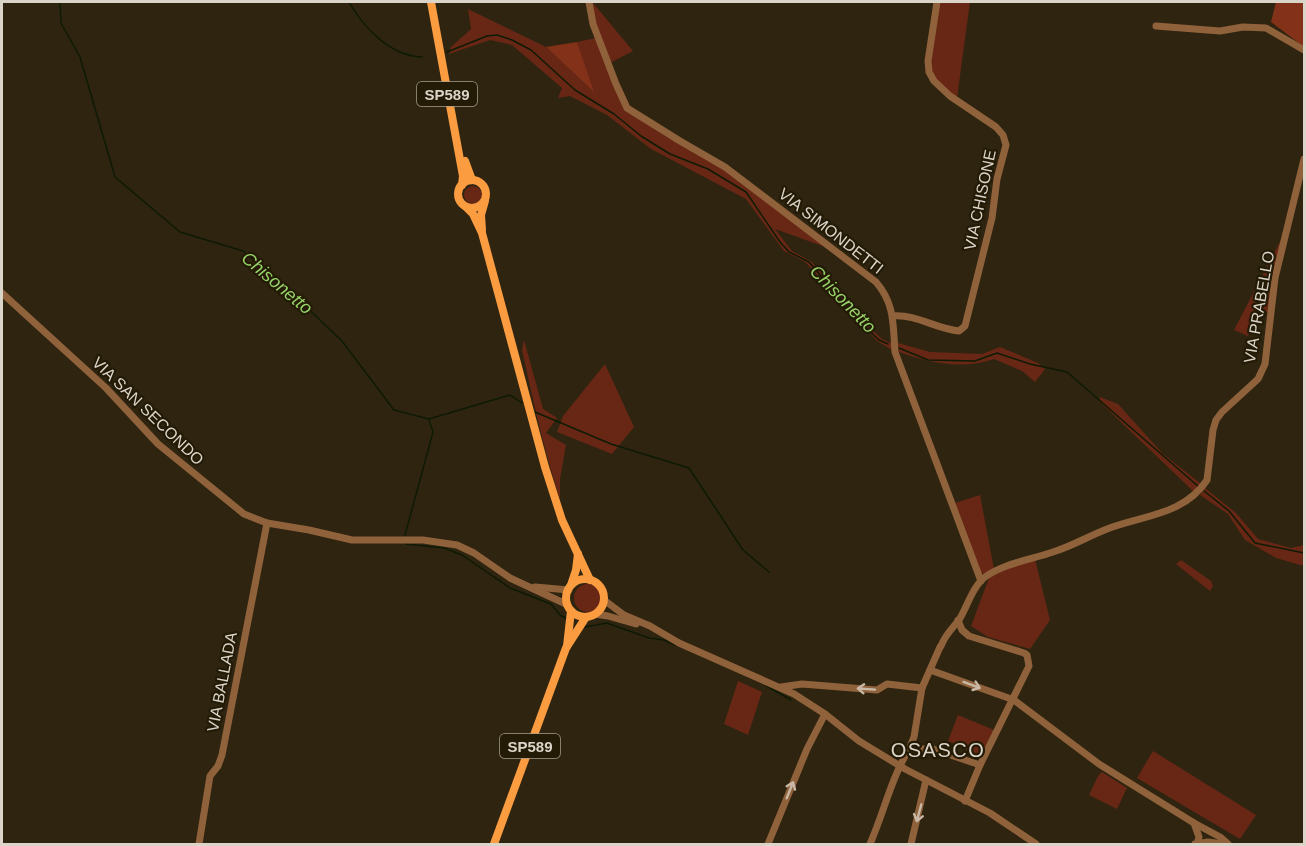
<svg xmlns="http://www.w3.org/2000/svg" width="1306" height="846" font-family="Arial,sans-serif">
	<style>
		.green { fill: #682715 }
		.forest { fill: #843119 }
		.lines { fill: none; stroke-linecap: round; stroke-linejoin: round }
		.stream { stroke: #0e1b04; stroke-width: 1.5 }
		.minor { stroke: #90623b; stroke-width: 7 }
		.major { stroke: #fb9c41; stroke-width: 8 }
		.oneway { stroke: #c8b8a5 }
		.labels { text-anchor: middle; dominant-baseline: central; stroke-width: 4.5; stroke-linejoin: round; paint-order: stroke }
		.shield { fill: #241b06; stroke: #a49c8e; stroke-width: 1.5 }
		.shield-label { font-size: 15px; font-weight: bold; fill: #dbd4c8 }
		.street-label { font-size: 16px; fill: #dbd4c8; stroke: #241b06 }
		.water-label { font-size: 18px; font-style: italic; fill: #97d269; stroke: #241b06 }
		.quarter-label { font-size: 20px; letter-spacing: 1.5px; fill: #dbd4c8; stroke: #241b06 }
	</style>
	<rect width="100%" height="100%" fill="#2e2410"/>
	<!-- green -->
	<g class="green">
		<path d="M 939,2 L 970,2 L 957,98 C 950,93 940,87 935,80 C 924,63 936,22 939,2 Z"/>
		<path d="M 593,3 L 633,51 L 612,62 L 608,60 L 594,22 Z"/>
		<path d="M 468,9 L 546,47 L 593,91 L 577,42 L 596,38 L 622,104 L 662,134 L 725,170 L 828,248 L 775,229 L 792,251 L 812,262 L 858,316 L 882,339 L 891,343 L 892,350 L 877,341 L 805,262 L 784,251 L 746,199 L 651,149 L 607,115 L 570,96 L 558,98 L 562,88 L 512,45 L 490,40 L 449,54 L 451,47 L 471,29 Z"/>
		<circle cx="473" cy="195" r="9"/>
		<path d="M 1284,234 L 1269,313 L 1260,309 L 1248,336 L 1234,330 Z"/>
		<path d="M 524,340 L 543,409 L 557,418 L 546,433 L 566,445 L 560,479 L 560,499 C 544,451 533,400 522,350 Z"/>
		<path d="M 898,343 L 930,352 L 982,354 L 1000,347 L 1038,363 L 1045,369 L 1035,382 L 1022,371 L 994,359 C 963,370 929,363 899,352 Z"/>
		<path d="M 605,364 L 634,427 L 612,454 L 557,432 L 563,416 Z"/>
		<path d="M 1100,397 L 1118,404 L 1163,454 L 1201,484 L 1194,492 L 1099,401 Z"/>
		<path d="M 1205,488 L 1236,513 L 1258,539 L 1291,548 L 1304,545 L 1304,566 L 1276,558 L 1245,540 L 1228,514 L 1200,495 Z"/>
		<path d="M 980,495 L 994,569 L 984,574 L 980,572 L 955,503 Z"/>
		<path d="M 1035,559 L 1050,620 L 1030,649 L 988,637 L 971,626 L 989,578 L 1011,566 Z"/>
		<path d="M 1181,560 L 1211,581 L 1213,586 L 1210,591 L 1176,564 Z"/>
		<circle cx="588" cy="598" r="14"/>
		<path d="M 738,681 L 762,692 L 748,735 L 724,724 Z"/>
		<path d="M 958,715 L 994,730 L 981,756 L 948,741 Z"/>
		<path d="M 1153,751 L 1256,815 L 1240,839 L 1137,778 Z"/>
		<path d="M 1102,772 L 1127,788 L 1117,809 L 1089,795 L 1098,776 Z"/>
	</g>
	<!-- forest -->
	<g class="forest">
		<path d="M 1276,2 L 1304,2 L 1304,47 L 1271,22 Z"/>
		<path d="M 577,42 L 594,92 L 546,47 Z"/>
	</g>
	<g class="lines">
		<!-- stream -->
		<g class="stream">
			<path d="M 60,2 L 61,23 L 80,57 L 115,177 L 180,232 L 243,251 L 278,280 L 342,341 L 394,410 L 429,419 L 510,395 L 522,403"/>
			<path d="M 349,2 C 364,28 390,56 422,57"/>
			<path d="M 447,52 L 487,36 L 497,35 L 512,40 L 531,50 L 575,90 L 614,114 L 641,136 L 670,154 L 708,169 L 746,192 L 780,242 L 789,252 L 809,262 L 860,322 L 879,340 L 888,344"/>
			<path d="M 899,348 L 928,360 L 975,361 L 997,353 L 1030,364 L 1067,372 L 1199,487"/>
			<path d="M 535,412 L 611,444 L 689,468 L 743,550 L 769,572"/>
			<path d="M 1203,490 L 1229,511 L 1255,543 L 1304,553"/>
			<path d="M 405,535 L 433,432 L 429,420"/>
			<path d="M 406,544 L 444,548 L 462,555 L 510,588 L 551,604 L 560,615 L 567,619"/>
			<path d="M 585,627 L 607,623 L 649,638 L 664,640 L 675,645"/>
			<path d="M 765,685 L 791,700"/>
		</g>
		<!-- minor -->
		<g class="minor">
			<path d="M 589,2 L 593,24 L 616,84 L 627,108 L 680,141 L 725,167 L 876,282 C 895,304 893,325 895,352 L 981,581"/>
			<path d="M 1156,26 L 1220,31 L 1243,27 L 1266,28 L 1304,50"/>
			<path d="M 2,293 L 106,388 L 158,444 L 244,514 L 267,523 L 309,530 L 352,540 L 423,540 L 457,545 L 474,553 L 510,578 L 568,605"/>
			<path d="M 893,316 C 916,314 936,329 959,331 L 965,326 L 992,218 L 997,179 L 1006,145 L 1003,135 L 996,127 L 950,96 L 934,81 L 929,72 L 928,61 L 937,2"/>
			<path d="M 535,587 L 569,590"/>
			<path d="M 604,600 L 624,615 L 650,626 L 679,643 L 794,694 L 825,714 L 859,741 L 905,769 L 990,813 L 1036,844"/>
			<path d="M 595,614 L 608,616 L 636,624"/>
			<path d="M 958,620 L 962,630 L 969,636 L 1024,653 L 1027,655 L 1029,666 L 980,765 L 965,801"/>
			<path d="M 941,646 C 945,635 952,629 959,620 C 967,607 973,586 985,577 C 1005,563 1030,560 1053,552 C 1072,546 1089,536 1107,529 C 1144,515 1184,515 1207,480 L 1213,430 L 1216,420 L 1222,412 L 1258,379 L 1265,364 L 1275,278 L 1304,159"/>
			<path d="M 930,670 L 1014,700 L 1099,764 L 1194,823 L 1220,837 L 1228,844"/>
			<path d="M 781,687 L 802,684 L 877,690 L 887,684 L 922,688"/>
			<path d="M 909,749 L 914,737 L 922,688 L 940,647"/>
			<path d="M 1194,823 L 1199,837 L 1197,844"/>
			<path d="M 199,844 L 210,776 L 218,766 L 222,755 L 267,523"/>
			<path d="M 768,844 L 807,749 L 825,714"/>
			<path d="M 870,844 C 884,812 891,779 909,749 L 933,749 L 980,765"/>
			<path d="M 911,844 L 926,780"/>
			<path d="M 1195,844 L 1208,842 L 1223,844"/>
		</g>
		<!-- major -->
		<g class="major">
			<path d="M 431,2 L 463,176 L 462,185"/>
			<path d="M 465,161 L 472,180"/>
			<circle cx="472" cy="194" r="14"/>
			<path d="M 466,207 L 473,214 L 482,233 L 545,467 L 562,520 L 590,580"/>
			<path d="M 482,230 L 481,215 L 485,201"/>
			<circle cx="585" cy="598" r="19"/>
			<path d="M 571,585 L 576,570 L 578,554"/>
			<path d="M 567,646 L 571,611"/>
			<path d="M 494,844 L 566,648 L 586,617"/>
		</g>
	</g>
	<!-- one-way arrows -->
	<defs><path id="oneway-shaft" d="M-6 0H5M1.5-3L5.5 0L1.5 3" fill="none" stroke-width="1.6" stroke-linecap="round" stroke-linejoin="round" transform="scale(1.5)"/></defs>
	<g class="oneway">
		<use href="#oneway-shaft" transform="translate(972 685) rotate(20)"/>
		<use href="#oneway-shaft" transform="translate(866 689) rotate(-176)"/>
		<use href="#oneway-shaft" transform="translate(790 790) rotate(-68)"/>
		<use href="#oneway-shaft" transform="translate(919 813) rotate(105)"/>
	</g>
	<g class="labels">
		<!-- shield labels -->
		<g class="shield">
			<rect x="417" y="82" width="60" height="24" rx="4.5"/>
			<rect x="500" y="734" width="60" height="24" rx="4.5"/>
		</g>
		<g class="shield-label">
			<text x="447" y="94">SP589</text>
			<text x="530" y="746">SP589</text>
		</g>
		<!-- street labels -->
		<g class="street-label">
			<text transform="translate(980 200) rotate(-78)">VIA CHISONE</text>
			<text transform="translate(831 231) rotate(38)">VIA SIMONDETTI</text>
			<text transform="translate(1259 307) rotate(-80)">VIA PRABELLO</text>
			<text transform="translate(148 411) rotate(44)">VIA SAN SECONDO</text>
			<text transform="translate(222 682) rotate(-79)">VIA BALLADA</text>
		</g>
		<!-- water labels -->
		<g class="water-label">
			<text transform="translate(277 283) rotate(40)">Chisonetto</text>
			<text transform="translate(843 299) rotate(46)">Chisonetto</text>
		</g>
		<!-- quarter labels -->
		<g class="quarter-label">
			<text x="938" y="750">OSASCO</text>
		</g>
	</g>
	<!-- border -->
	<rect width="1306" height="846" fill="none" stroke="#dbd4c8" stroke-width="6"/>
</svg>
